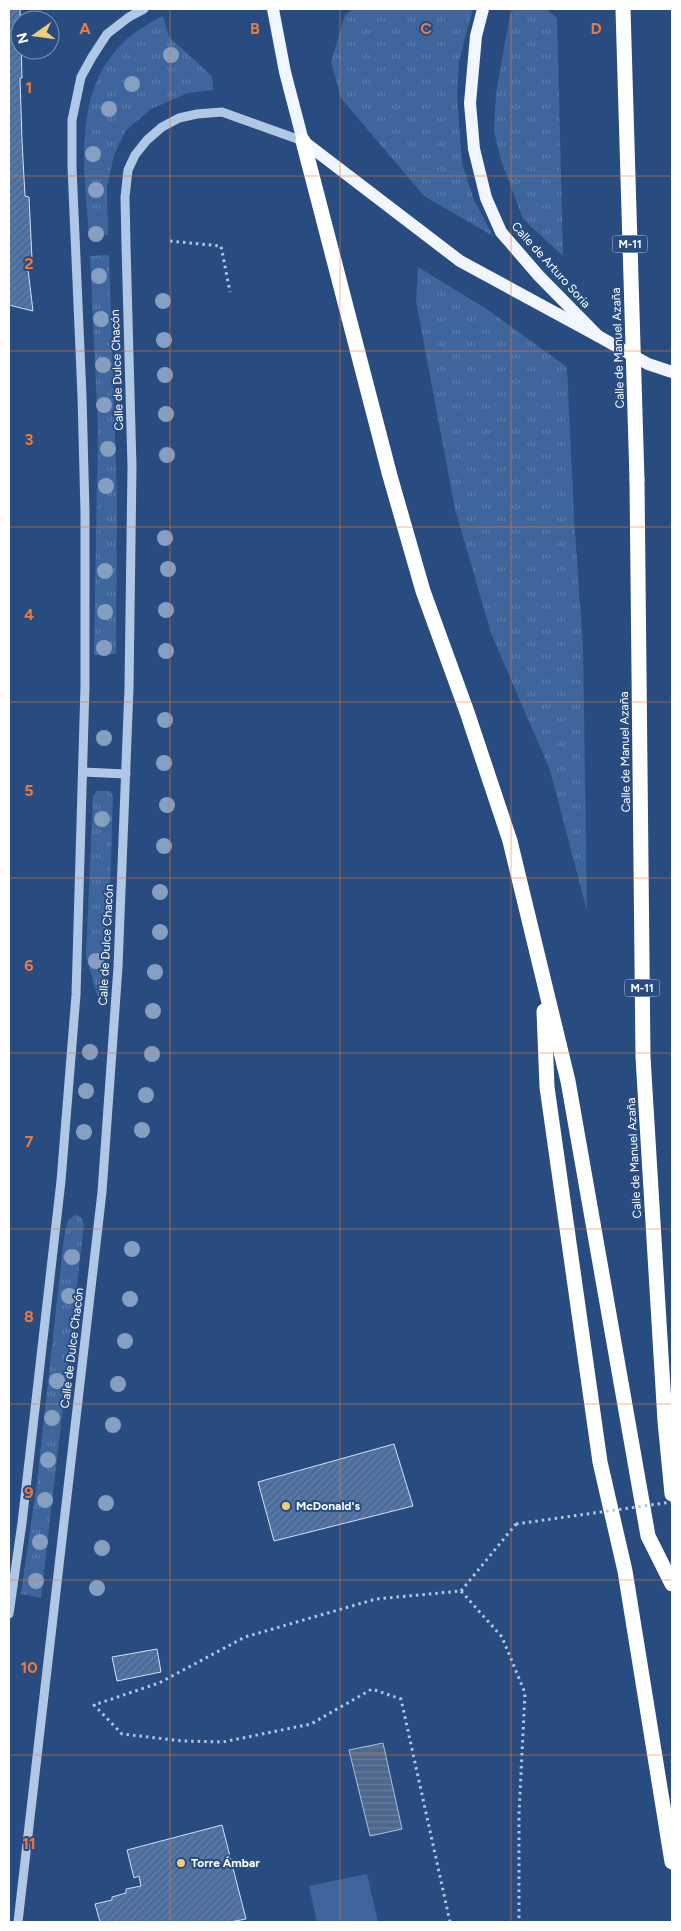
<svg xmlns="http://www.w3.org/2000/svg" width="681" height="1931" font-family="Figtree,sans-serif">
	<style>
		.grass { fill: url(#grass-tufts) }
		.green { fill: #3e669d }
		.water { fill: url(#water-rules); stroke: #a5c1e6 }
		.building { fill: url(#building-hatch); stroke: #d3e1f5 }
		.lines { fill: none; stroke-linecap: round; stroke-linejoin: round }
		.path { stroke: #b0c7e5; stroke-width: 3; stroke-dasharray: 2.5 4; stroke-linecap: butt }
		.minor { stroke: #b0c7e5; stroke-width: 9 }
		.major { stroke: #f1f5fd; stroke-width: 12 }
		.highway { stroke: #fff; stroke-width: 15 }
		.path-bridge { stroke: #b0c7e5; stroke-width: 3; stroke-dasharray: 2.5 4; stroke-linecap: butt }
		.highway-bridge { stroke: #fff; stroke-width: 15 }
		.tree { fill: #869ec0 }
		.grid { fill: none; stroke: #ed7a3d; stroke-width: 1; stroke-opacity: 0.55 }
		.poi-dot { fill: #ecce77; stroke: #294c80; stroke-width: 2 }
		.labels { text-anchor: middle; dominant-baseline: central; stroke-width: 4; stroke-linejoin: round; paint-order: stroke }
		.shield { fill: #294c80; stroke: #bfc9d9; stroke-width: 1 }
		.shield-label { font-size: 11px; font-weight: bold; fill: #fff }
		.street-label { font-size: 12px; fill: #fff; stroke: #294c80 }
		.poi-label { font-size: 12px; font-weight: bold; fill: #fff; stroke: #294c80; text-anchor: start }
		.grid-label { font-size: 16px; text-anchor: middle; font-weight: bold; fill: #ed7a3d; stroke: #294c80; stroke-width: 4; stroke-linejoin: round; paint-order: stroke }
	</style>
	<defs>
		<pattern id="grass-tufts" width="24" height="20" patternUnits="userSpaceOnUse" patternTransform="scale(1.25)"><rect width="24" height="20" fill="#3e669d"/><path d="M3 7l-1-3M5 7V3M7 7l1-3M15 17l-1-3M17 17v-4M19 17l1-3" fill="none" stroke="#5b7dac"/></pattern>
		<pattern id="water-rules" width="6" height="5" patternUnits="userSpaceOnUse" patternTransform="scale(1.25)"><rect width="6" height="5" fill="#4f678c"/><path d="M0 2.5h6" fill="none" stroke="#697e9d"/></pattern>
		<pattern id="building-hatch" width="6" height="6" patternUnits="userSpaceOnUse" patternTransform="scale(1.25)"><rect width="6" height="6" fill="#5276a8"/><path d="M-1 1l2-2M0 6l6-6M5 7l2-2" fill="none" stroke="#4f617a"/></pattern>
	</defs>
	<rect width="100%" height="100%" fill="#294c80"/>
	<!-- grass -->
	<g class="grass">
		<path d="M 353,9 L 473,9 L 459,61 L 457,95 L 462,163 L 474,200 L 493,236 L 424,196 L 341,98 L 331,62 L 345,15 Z"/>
		<path d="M 514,9 L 546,9 L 557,18 L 563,256 L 523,219 L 501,160 L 494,131 L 496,93 L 510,15 Z"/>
		<path d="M 163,16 L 169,37 L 212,76 L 213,90 L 188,93 L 151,109 L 126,130 L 114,155 L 107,187 L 108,235 L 89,236 C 83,149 68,61 163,16 Z"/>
		<path d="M 109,255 L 117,497 L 116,654 L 94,655 L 98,429 L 90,256 Z"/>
		<path d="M 418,267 L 488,310 L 567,367 L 574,518 L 583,646 L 587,911 L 550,770 L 491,633 L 455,509 L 416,301 Z"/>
		<path d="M 97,791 L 110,791 L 113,796 L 110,889 L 101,1008 L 86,957 L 93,796 Z"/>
		<path d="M 75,1215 L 81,1217 L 84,1225 L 82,1242 L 41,1598 L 21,1594 L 37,1482 L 64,1237 L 68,1220 Z"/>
	</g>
	<!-- green -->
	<path class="green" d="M 367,1874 L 378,1922 L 317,1922 L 309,1886 Z"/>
	<!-- water -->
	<path class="water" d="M 383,1743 L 402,1829 L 370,1836 L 349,1750 Z"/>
	<!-- building -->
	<g class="building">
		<path d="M 9,9 L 20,9 L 22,78 L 20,78 L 22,141 L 25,196 L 29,197 L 32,259 L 27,261 L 33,311 L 9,305 Z"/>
		<path d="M 394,1444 L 413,1506 L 274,1541 L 258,1482 Z"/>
		<path d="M 157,1649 L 161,1672 L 117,1681 L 112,1657 Z"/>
		<path d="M 222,1825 L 246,1919 L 230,1922 L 100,1922 L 95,1904 L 112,1900 L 112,1897 L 126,1893 L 126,1889 L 141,1886 L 139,1876 L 134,1878 L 127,1850 Z"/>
	</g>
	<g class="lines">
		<!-- path -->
		<g class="path">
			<path d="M 170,241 L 221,246 L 230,292"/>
			<path d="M 461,1591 L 516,1524"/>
			<path d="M 450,1922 L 401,1699 L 372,1689 L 311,1724 L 223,1742 L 183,1741 L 122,1734 L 94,1705 L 159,1683 L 245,1637 L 376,1599 L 461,1591 L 502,1637 L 525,1693 L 519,1814 L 519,1922"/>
		</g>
		<!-- minor -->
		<g class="minor">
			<path d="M 83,772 L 126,774"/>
			<path d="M 9,1614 L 22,1523 L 61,1181 L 76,995 L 85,686 L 85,512 L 82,396 L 72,167 L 72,120 L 81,77 L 92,57 L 107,34 L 129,17 L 144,9"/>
			<path d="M 18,1922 L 102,1192 L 118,967 L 129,688 L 132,467 L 126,245 L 125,197 L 128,170 L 135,155 L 147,140 L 162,127 L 179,118 L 197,114 L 222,112 L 303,141"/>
		</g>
		<!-- major -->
		<g class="major">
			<path d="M 273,9 L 285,72 L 303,141 L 460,261 L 598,336"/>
			<path d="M 483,9 L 476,36 L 470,103 L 474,149 L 486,198 L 501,232 L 539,276 L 598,336 L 648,364 L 672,372"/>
		</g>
		<!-- highway -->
		<g class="highway">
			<path d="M 303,141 L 390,476 L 423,591 L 467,712 L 510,841 L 568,1081 L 648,1536 L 672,1584"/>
			<path d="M 637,480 L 643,1057 L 665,1421 L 672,1494"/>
			<path d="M 544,1011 L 547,1087 L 600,1462 L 625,1571 L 672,1862"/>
		</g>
		<!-- path-bridge -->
		<path class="path-bridge" d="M 516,1524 L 672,1502"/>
		<!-- highway-bridge -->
		<path class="highway-bridge" d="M 623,9 L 637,480"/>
	</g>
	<!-- trees -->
	<g class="tree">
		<circle cx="171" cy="55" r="8"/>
		<circle cx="132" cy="84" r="8"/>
		<circle cx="109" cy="109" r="8"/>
		<circle cx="93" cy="154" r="8"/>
		<circle cx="96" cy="190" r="8"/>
		<circle cx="96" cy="234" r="8"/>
		<circle cx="99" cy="276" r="8"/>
		<circle cx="163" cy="301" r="8"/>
		<circle cx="101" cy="319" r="8"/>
		<circle cx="164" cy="340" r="8"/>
		<circle cx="103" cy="365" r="8"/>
		<circle cx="165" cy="375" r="8"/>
		<circle cx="104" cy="405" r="8"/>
		<circle cx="166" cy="414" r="8"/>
		<circle cx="108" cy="449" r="8"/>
		<circle cx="167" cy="455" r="8"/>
		<circle cx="106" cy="486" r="8"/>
		<circle cx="165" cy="538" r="8"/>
		<circle cx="168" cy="569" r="8"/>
		<circle cx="105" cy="571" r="8"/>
		<circle cx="166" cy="610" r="8"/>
		<circle cx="105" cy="612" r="8"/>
		<circle cx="104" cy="648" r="8"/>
		<circle cx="166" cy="651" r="8"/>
		<circle cx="165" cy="720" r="8"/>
		<circle cx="104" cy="738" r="8"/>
		<circle cx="164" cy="763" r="8"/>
		<circle cx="167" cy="805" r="8"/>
		<circle cx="102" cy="819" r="8"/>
		<circle cx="164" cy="846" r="8"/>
		<circle cx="160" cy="892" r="8"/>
		<circle cx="160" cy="932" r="8"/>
		<circle cx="96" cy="961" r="8"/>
		<circle cx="155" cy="972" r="8"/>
		<circle cx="153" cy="1011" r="8"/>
		<circle cx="90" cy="1052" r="8"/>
		<circle cx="152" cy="1054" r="8"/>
		<circle cx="86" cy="1091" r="8"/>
		<circle cx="146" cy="1095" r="8"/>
		<circle cx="142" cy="1130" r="8"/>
		<circle cx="84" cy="1132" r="8"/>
		<circle cx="132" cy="1249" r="8"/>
		<circle cx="72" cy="1257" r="8"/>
		<circle cx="69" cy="1296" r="8"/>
		<circle cx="130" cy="1299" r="8"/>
		<circle cx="125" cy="1341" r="8"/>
		<circle cx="57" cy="1381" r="8"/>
		<circle cx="118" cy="1384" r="8"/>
		<circle cx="52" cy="1418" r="8"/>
		<circle cx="113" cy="1425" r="8"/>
		<circle cx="48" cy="1460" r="8"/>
		<circle cx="45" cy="1500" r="8"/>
		<circle cx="106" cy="1503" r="8"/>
		<circle cx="40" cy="1542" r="8"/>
		<circle cx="102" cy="1548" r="8"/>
		<circle cx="36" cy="1581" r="8"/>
		<circle cx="97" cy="1588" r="8"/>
	</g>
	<!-- grid -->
	<path class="grid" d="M 170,9 L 170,1922M 340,9 L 340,1922M 511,9 L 511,1922M 9,176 L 672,176M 9,351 L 672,351M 9,527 L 672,527M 9,702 L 672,702M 9,878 L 672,878M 9,1053 L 672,1053M 9,1229 L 672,1229M 9,1404 L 672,1404M 9,1580 L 672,1580M 9,1755 L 672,1755"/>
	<!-- markers -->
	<g class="poi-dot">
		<circle cx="286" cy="1506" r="5"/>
		<circle cx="181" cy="1863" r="5"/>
	</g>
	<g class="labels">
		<!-- shield labels -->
		<g class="shield">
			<rect x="612.5" y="235.5" width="35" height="17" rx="4"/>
			<rect x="624.5" y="979.5" width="35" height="17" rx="4"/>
		</g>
		<g class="shield-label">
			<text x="630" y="244">M-11</text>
			<text x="642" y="988">M-11</text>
		</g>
		<!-- street labels -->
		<g class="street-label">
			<text transform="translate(551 265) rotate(48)">Calle de Arturo Soria</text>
			<text transform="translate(618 348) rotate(-92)">Calle de Manuel Azaña</text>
			<text transform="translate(117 370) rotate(-92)">Calle de Dulce Chacón</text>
			<text transform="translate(625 752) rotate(-91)">Calle de Manuel Azaña</text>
			<text transform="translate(106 945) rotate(-87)">Calle de Dulce Chacón</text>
			<text transform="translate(634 1158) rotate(-93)">Calle de Manuel Azaña</text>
			<text transform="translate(72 1348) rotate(-83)">Calle de Dulce Chacón</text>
		</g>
		<!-- poi labels -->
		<g class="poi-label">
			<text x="296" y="1506">McDonald's</text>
			<text x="191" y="1863">Torre Ámbar</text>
		</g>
	</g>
	<g class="grid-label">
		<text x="85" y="34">A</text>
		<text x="255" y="34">B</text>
		<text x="426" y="34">C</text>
		<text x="596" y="34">D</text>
		<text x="29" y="93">1</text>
		<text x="29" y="269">2</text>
		<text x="29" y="445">3</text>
		<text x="29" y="620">4</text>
		<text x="29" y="796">5</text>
		<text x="29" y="971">6</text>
		<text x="29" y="1147">7</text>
		<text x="29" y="1322">8</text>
		<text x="29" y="1498">9</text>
		<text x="29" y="1673">10</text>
		<text x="29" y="1849">11</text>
	</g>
	<!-- border -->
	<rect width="681" height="1931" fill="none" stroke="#ffffff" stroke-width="20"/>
	<!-- north arrow -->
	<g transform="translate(35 35) rotate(256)"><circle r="24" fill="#294c80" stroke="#7f94b3"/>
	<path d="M0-4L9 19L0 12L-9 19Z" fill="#ecce77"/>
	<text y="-8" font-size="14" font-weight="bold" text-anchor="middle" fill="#ffffff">N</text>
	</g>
</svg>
